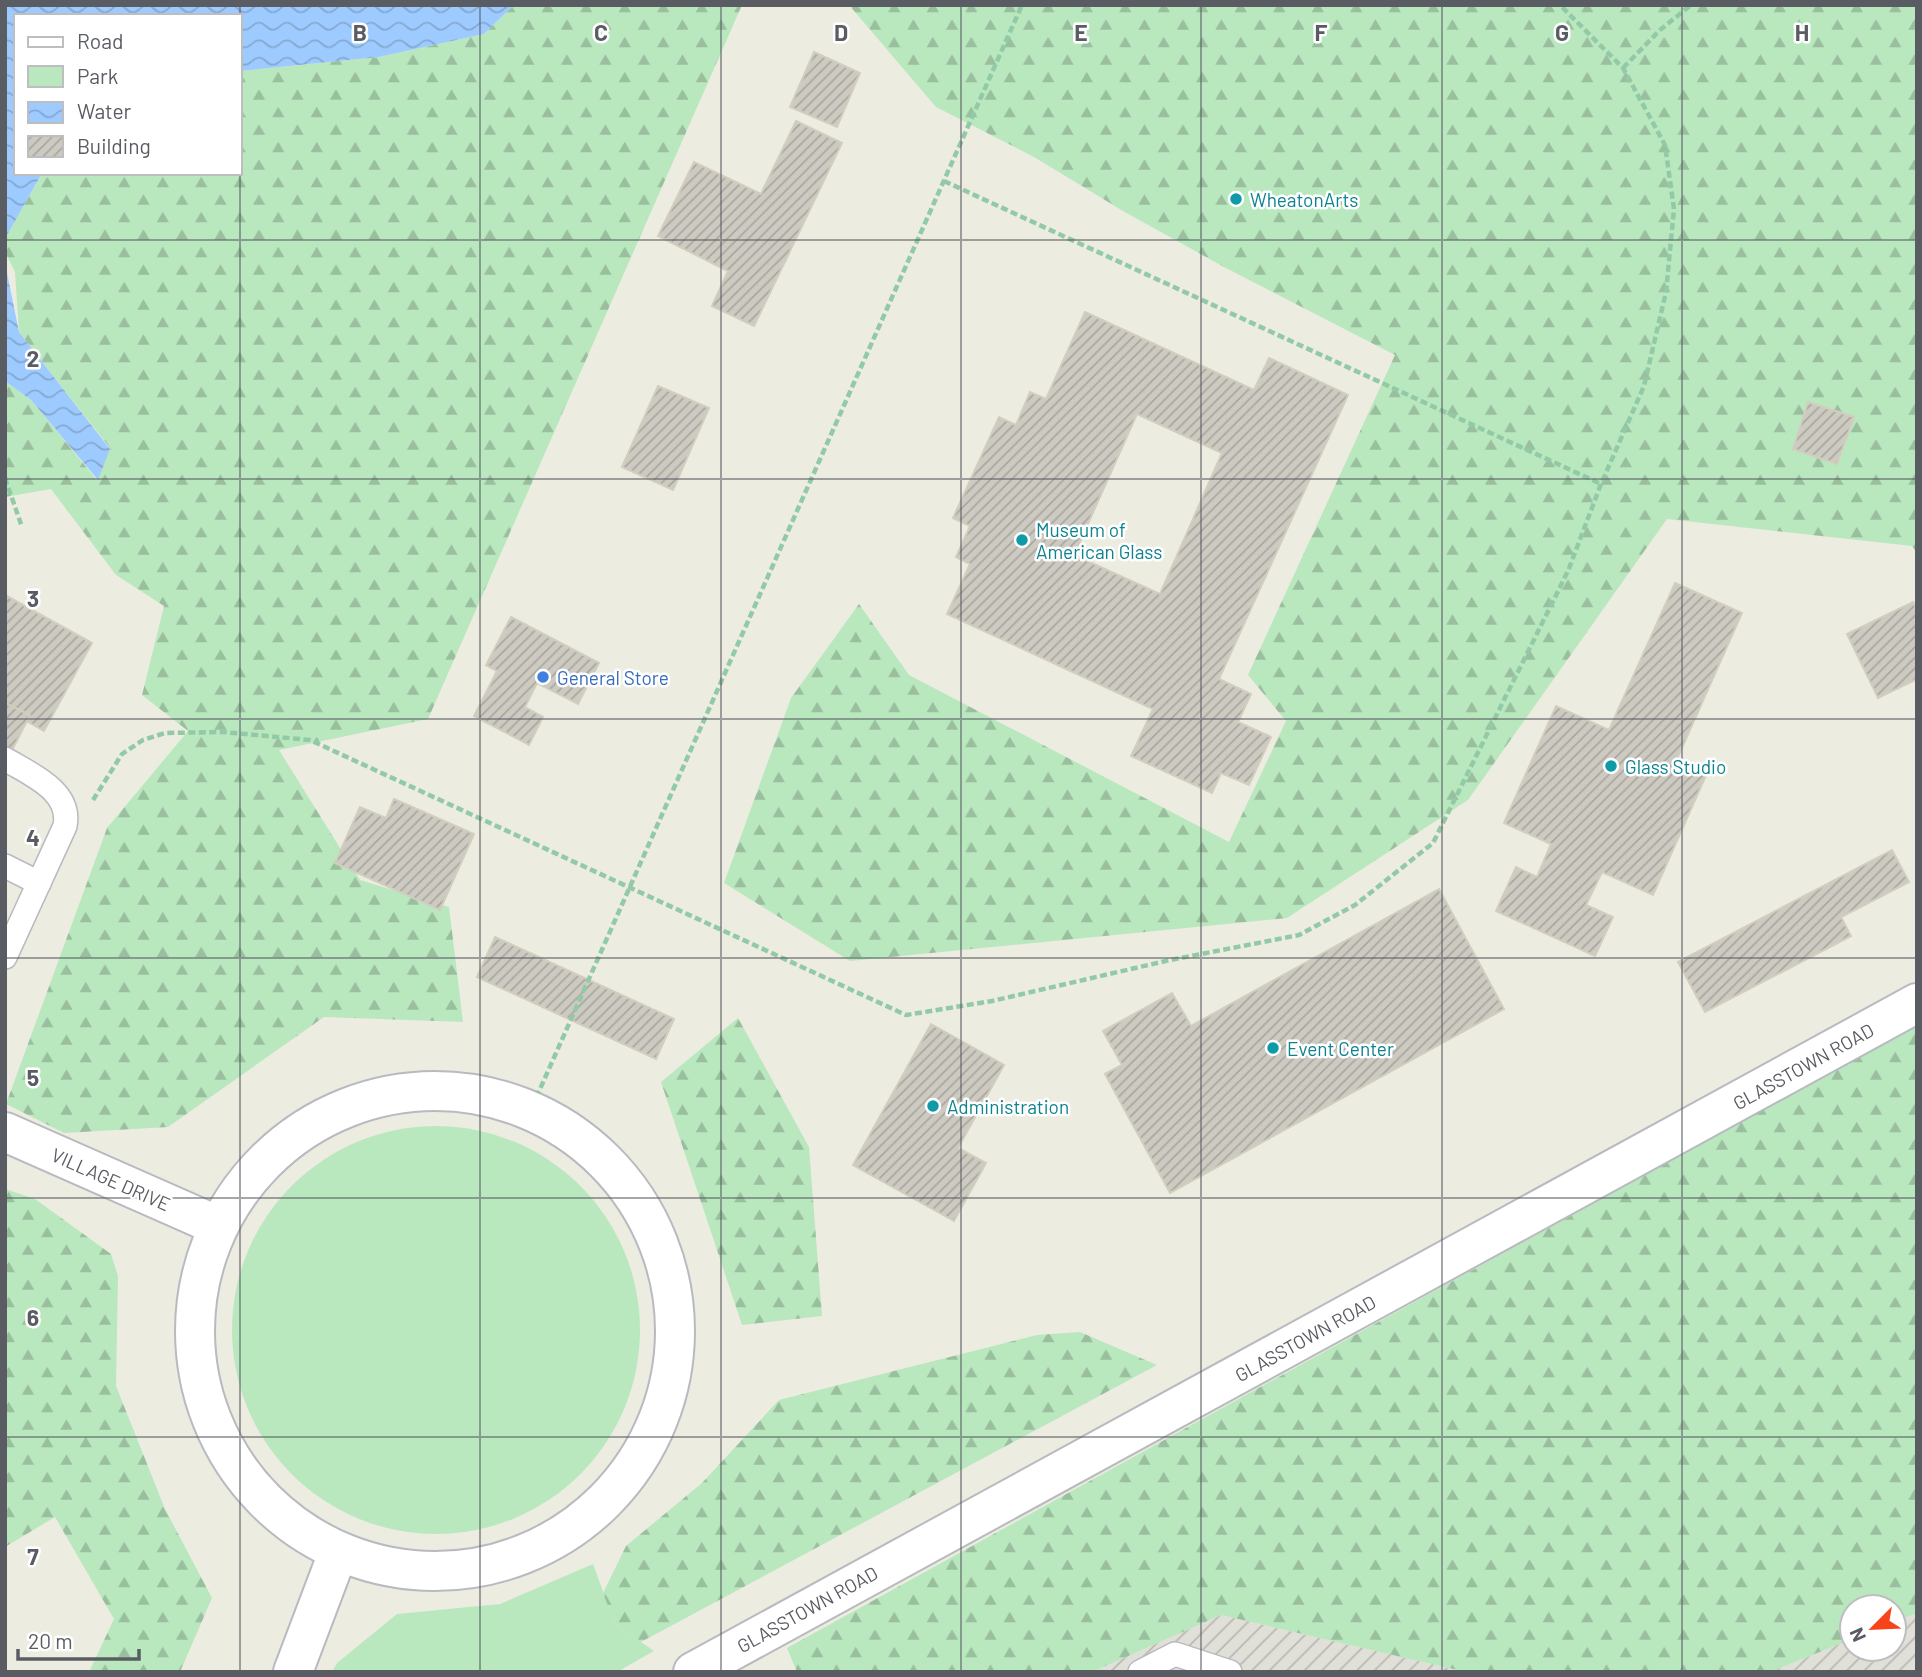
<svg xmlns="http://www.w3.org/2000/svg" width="1922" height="1677" font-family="Barlow,sans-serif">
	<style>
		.industrial { fill: url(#industrial-furrows) }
		.green { fill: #b9e8be }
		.forest { fill: url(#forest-firs) }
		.water { fill: url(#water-waves) }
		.building { fill: url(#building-hatch); stroke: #d2cebe; stroke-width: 2; fill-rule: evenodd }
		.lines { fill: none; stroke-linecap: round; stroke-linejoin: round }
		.lane-casing { stroke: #b8bac0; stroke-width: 26 }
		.street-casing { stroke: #b8bac0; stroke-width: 42 }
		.path { stroke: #92c9a7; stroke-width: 4.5; stroke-dasharray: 7 3.5; stroke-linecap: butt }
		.lane { stroke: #fff; stroke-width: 23 }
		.street { stroke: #fff; stroke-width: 38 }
		.grid { fill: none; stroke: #595c62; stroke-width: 2; stroke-opacity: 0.55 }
		.culture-dot { fill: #0f9aa8; stroke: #fff; stroke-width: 2.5 }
		.shop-dot { fill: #3f7fe0; stroke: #fff; stroke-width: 2.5 }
		.labels { text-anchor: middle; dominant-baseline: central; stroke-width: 5; stroke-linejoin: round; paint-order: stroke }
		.culture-label { font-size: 19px; fill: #0d838f; stroke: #fff; text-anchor: start }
		.shop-label { font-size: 19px; fill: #366cbe; stroke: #fff; text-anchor: start }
		.street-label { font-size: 19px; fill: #595c62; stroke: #fff }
		.grid-label { font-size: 23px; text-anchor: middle; font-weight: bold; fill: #595c62; stroke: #fff; stroke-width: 5; stroke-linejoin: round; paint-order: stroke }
	</style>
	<defs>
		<pattern id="industrial-furrows" width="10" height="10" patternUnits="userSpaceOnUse" patternTransform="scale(1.75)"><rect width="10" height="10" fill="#e0dfd8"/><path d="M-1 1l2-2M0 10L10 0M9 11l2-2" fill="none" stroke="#b9b8b3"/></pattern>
		<pattern id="forest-firs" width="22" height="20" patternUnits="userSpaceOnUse" patternTransform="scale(1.75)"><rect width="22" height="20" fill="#b9e8be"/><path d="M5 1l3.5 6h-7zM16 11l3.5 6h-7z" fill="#99bf9e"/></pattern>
		<pattern id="water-waves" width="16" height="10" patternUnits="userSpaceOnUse" patternTransform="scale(1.75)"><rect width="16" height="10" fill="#9ecbff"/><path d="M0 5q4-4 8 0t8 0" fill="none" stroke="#84a8d2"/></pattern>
		<pattern id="building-hatch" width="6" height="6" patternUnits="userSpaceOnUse" patternTransform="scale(1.75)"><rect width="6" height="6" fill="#cdcac1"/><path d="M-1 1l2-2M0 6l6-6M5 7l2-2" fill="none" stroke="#a9a7a0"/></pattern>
	</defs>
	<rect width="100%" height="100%" fill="#edece0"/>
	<!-- industrial -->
	<g class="industrial">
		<path d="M 1917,1613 L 1917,1672 L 1770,1672 L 1852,1639 L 1852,1649 L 1894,1649 L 1894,1622 Z"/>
		<path d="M 1221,1615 L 1466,1672 L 1092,1672 Z"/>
	</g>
	<!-- green -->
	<g class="green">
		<circle cx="436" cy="1330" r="204"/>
		<path d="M 593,1564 L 615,1624 L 654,1651 L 617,1672 L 332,1672 L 337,1663 L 397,1614 L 500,1604 Z"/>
	</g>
	<!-- forest -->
	<g class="forest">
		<path d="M 514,5 L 742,5 L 428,719 L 279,750 L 360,880 L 449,907 L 463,1022 L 324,1017 L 168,1127 L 64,1133 L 6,1104 L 107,828 L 188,731 L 142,695 L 164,606 L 116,575 L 51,489 L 5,497 L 5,381 L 31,400 L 97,480 L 110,448 L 19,332 L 15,272 L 5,252 L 5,239 L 42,173 L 240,173 L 240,71 L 379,57 L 484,34 Z"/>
		<path d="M 849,5 L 1917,5 L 1917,553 L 1912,546 L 1667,519 L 1468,800 L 1287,918 L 850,961 L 724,883 L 791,698 L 859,604 L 909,675 L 1229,842 L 1286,721 L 1248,675 L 1395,355 L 1224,267 L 1123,211 L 1034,157 L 936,107 Z"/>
		<path d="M 738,1018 L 809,1147 L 822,1316 L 742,1325 L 661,1082 Z"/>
		<path d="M 1917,1025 L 1917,1613 L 1894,1622 L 1894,1607 L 1852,1607 L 1852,1639 L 1770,1672 L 1466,1672 L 1221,1615 L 1092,1672 L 797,1672 L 787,1648 Z"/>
		<path d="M 5,1189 L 35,1199 L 111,1254 L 118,1276 L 116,1386 L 165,1509 L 212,1598 L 180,1672 L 89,1672 L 114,1619 L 55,1517 L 5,1547 Z"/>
		<path d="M 1080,1332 L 1157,1365 L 641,1642 L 615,1624 L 603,1593 L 626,1546 L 702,1483 L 779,1400 L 1037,1335 Z"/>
	</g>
	<!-- water -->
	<g class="water">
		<path d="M 5,5 L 514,5 L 484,34 L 379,57 L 240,71 L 240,16 L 16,16 L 16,173 L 42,173 L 5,239 Z"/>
		<path d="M 5,263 L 19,332 L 110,449 L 98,480 L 31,400 L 5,381 Z"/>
	</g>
	<!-- building -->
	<g class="building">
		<path d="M 814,52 L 860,73 L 837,127 L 790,107 Z"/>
		<path d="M 796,121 L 842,143 L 754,326 L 712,306 L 728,271 L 658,236 L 694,162 L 761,194 Z"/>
		<path d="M 1085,312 L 1254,390 L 1269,358 L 1348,395 L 1219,679 L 1251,694 L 1238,722 L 1271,737 L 1249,785 L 1221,773 L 1212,793 L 1131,756 L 1153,709 L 947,614 L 970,564 L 956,557 L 970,526 L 953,518 L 999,417 L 1016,425 L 1030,392 L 1046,399 ZM 1137,414 L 1222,453 L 1160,594 L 1074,555 Z"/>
		<path d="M 658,386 L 709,408 L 673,490 L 622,467 Z"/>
		<path d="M 1808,402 L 1854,417 L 1837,464 L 1793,449 Z"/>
		<path d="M 1675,583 L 1742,613 L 1677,759 L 1707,773 L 1653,895 L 1602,872 L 1586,905 L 1613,917 L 1595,956 L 1496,911 L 1516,867 L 1537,877 L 1551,844 L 1504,823 L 1556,706 L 1609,730 Z"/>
		<path d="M 5,595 L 92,643 L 44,731 L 5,709 Z"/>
		<path d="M 1913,602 L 1917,610 L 1917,679 L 1878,698 L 1847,634 Z"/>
		<path d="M 511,617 L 599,663 L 578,704 L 537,683 L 525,707 L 543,717 L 529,745 L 474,716 L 497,671 L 486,665 Z"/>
		<path d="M 5,703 L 30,715 L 5,764 Z"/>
		<path d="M 394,799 L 474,834 L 440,910 L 335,863 L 360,807 L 386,818 Z"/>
		<path d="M 1892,850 L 1909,882 L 1841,917 L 1851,936 L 1705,1012 L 1678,962 Z"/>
		<path d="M 1439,889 L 1504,1009 L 1170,1193 L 1105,1074 L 1122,1065 L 1103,1031 L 1172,993 L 1191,1026 Z"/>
		<path d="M 495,937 L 674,1019 L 656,1059 L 477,977 Z"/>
		<path d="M 931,1024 L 1004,1065 L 958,1148 L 986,1163 L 954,1221 L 853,1165 Z"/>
	</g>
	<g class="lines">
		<defs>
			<g id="lane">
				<path d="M 5,759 C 30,774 72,791 65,826 L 5,957"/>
				<path d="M 5,866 L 39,883"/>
				<path d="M 1140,1672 L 1175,1654 L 1230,1672"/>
			</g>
			<g id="street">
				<circle cx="435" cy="1331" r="240"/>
				<path d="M 5,1132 L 216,1225"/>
				<path d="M 293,1672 L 338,1553"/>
				<path d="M 693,1672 L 1917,1003"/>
			</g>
		</defs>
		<!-- lane casing -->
		<use href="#lane" class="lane-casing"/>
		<!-- street casing -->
		<use href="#street" class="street-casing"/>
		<!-- path -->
		<g class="path">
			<path d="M 1623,68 L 1660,30 L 1691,5"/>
			<path d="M 944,181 L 1601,484"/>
			<path d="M 5,478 L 22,527"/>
			<path d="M 93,800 L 122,754 L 143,740 L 165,733 L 223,732 L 310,740 L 906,1015 L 992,1001 L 1170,960 L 1299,935 L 1355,905 L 1433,843 L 1568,571 L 1601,484 L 1644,386 L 1666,292 L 1674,209 L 1665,145 L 1623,68 L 1560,5"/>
			<path d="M 532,1107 L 1022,5"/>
		</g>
		<!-- lane -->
		<use href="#lane" class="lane"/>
		<!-- street -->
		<use href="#street" class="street"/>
	</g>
	<!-- grid -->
	<path class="grid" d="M 240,5 L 240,1672M 480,5 L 480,1672M 721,5 L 721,1672M 961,5 L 961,1672M 1201,5 L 1201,1672M 1442,5 L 1442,1672M 1682,5 L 1682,1672M 5,240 L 1917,240M 5,479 L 1917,479M 5,719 L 1917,719M 5,958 L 1917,958M 5,1198 L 1917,1198M 5,1437 L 1917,1437"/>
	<!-- markers -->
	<g class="culture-dot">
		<circle cx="1236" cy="199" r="7"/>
		<circle cx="1022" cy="540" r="7"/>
		<circle cx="1611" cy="766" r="7"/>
		<circle cx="1273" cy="1048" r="7"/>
		<circle cx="933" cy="1106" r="7"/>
	</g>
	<circle class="shop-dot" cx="543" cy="677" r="7"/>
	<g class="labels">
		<!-- culture labels -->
		<g class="culture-label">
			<text x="1250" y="199">WheatonArts</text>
			<text x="1036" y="529">Museum of<tspan x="1036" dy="22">American Glass</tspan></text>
			<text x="1625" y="766">Glass Studio</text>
			<text x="1287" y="1048">Event Center</text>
			<text x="947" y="1106">Administration</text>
		</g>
		<!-- shop labels -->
		<g class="shop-label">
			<text x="557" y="677">General Store</text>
		</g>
		<!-- street labels -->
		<g class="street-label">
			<text transform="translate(1803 1066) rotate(-29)">GLASSTOWN ROAD</text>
			<text transform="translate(111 1179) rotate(24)">VILLAGE DRIVE</text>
			<text transform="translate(1305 1338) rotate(-29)">GLASSTOWN ROAD</text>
			<text transform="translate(807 1609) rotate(-29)">GLASSTOWN ROAD</text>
		</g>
	</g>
	<g class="grid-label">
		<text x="360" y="41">B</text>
		<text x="601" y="41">C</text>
		<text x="841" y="41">D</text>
		<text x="1081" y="41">E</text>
		<text x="1321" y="41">F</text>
		<text x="1562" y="41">G</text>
		<text x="1802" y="41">H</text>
		<text x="33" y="367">2</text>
		<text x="33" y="607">3</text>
		<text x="33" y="846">4</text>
		<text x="33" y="1086">5</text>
		<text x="33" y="1326">6</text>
		<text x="33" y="1565">7</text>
	</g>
	<!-- border -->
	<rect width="1922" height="1677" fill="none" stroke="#595c62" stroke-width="14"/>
	<!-- legend -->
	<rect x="14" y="14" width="228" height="161" fill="#ffffff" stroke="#bdbec0" stroke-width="2"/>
	<rect x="28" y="37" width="35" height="10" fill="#ffffff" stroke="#bdbec0" stroke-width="2"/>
	<text x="77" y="49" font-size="21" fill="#595c62">Road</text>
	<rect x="28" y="66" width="35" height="21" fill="#b9e8be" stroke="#bdbec0" stroke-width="2"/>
	<text x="77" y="84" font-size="21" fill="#595c62">Park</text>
	<rect x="28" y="102" width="35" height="21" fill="url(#water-waves)" stroke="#bdbec0" stroke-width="2"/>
	<text x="77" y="119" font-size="21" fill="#595c62">Water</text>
	<rect x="28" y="136" width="35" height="21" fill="url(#building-hatch)" stroke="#bdbec0" stroke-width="2"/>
	<text x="77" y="154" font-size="21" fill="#595c62">Building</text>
	<!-- north arrow -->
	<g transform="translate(1873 1628) rotate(246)"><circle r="33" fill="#ffffff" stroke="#bdbec0" stroke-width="2"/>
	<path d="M0-5L12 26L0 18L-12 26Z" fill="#f7421c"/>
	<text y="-10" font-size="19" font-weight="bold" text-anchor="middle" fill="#595c62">N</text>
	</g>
	<!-- scale -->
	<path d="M18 1649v10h121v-10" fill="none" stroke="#595c62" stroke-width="3.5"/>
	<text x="28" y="1649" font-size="21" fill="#595c62" stroke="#ffffff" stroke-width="5" paint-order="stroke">20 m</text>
</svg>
